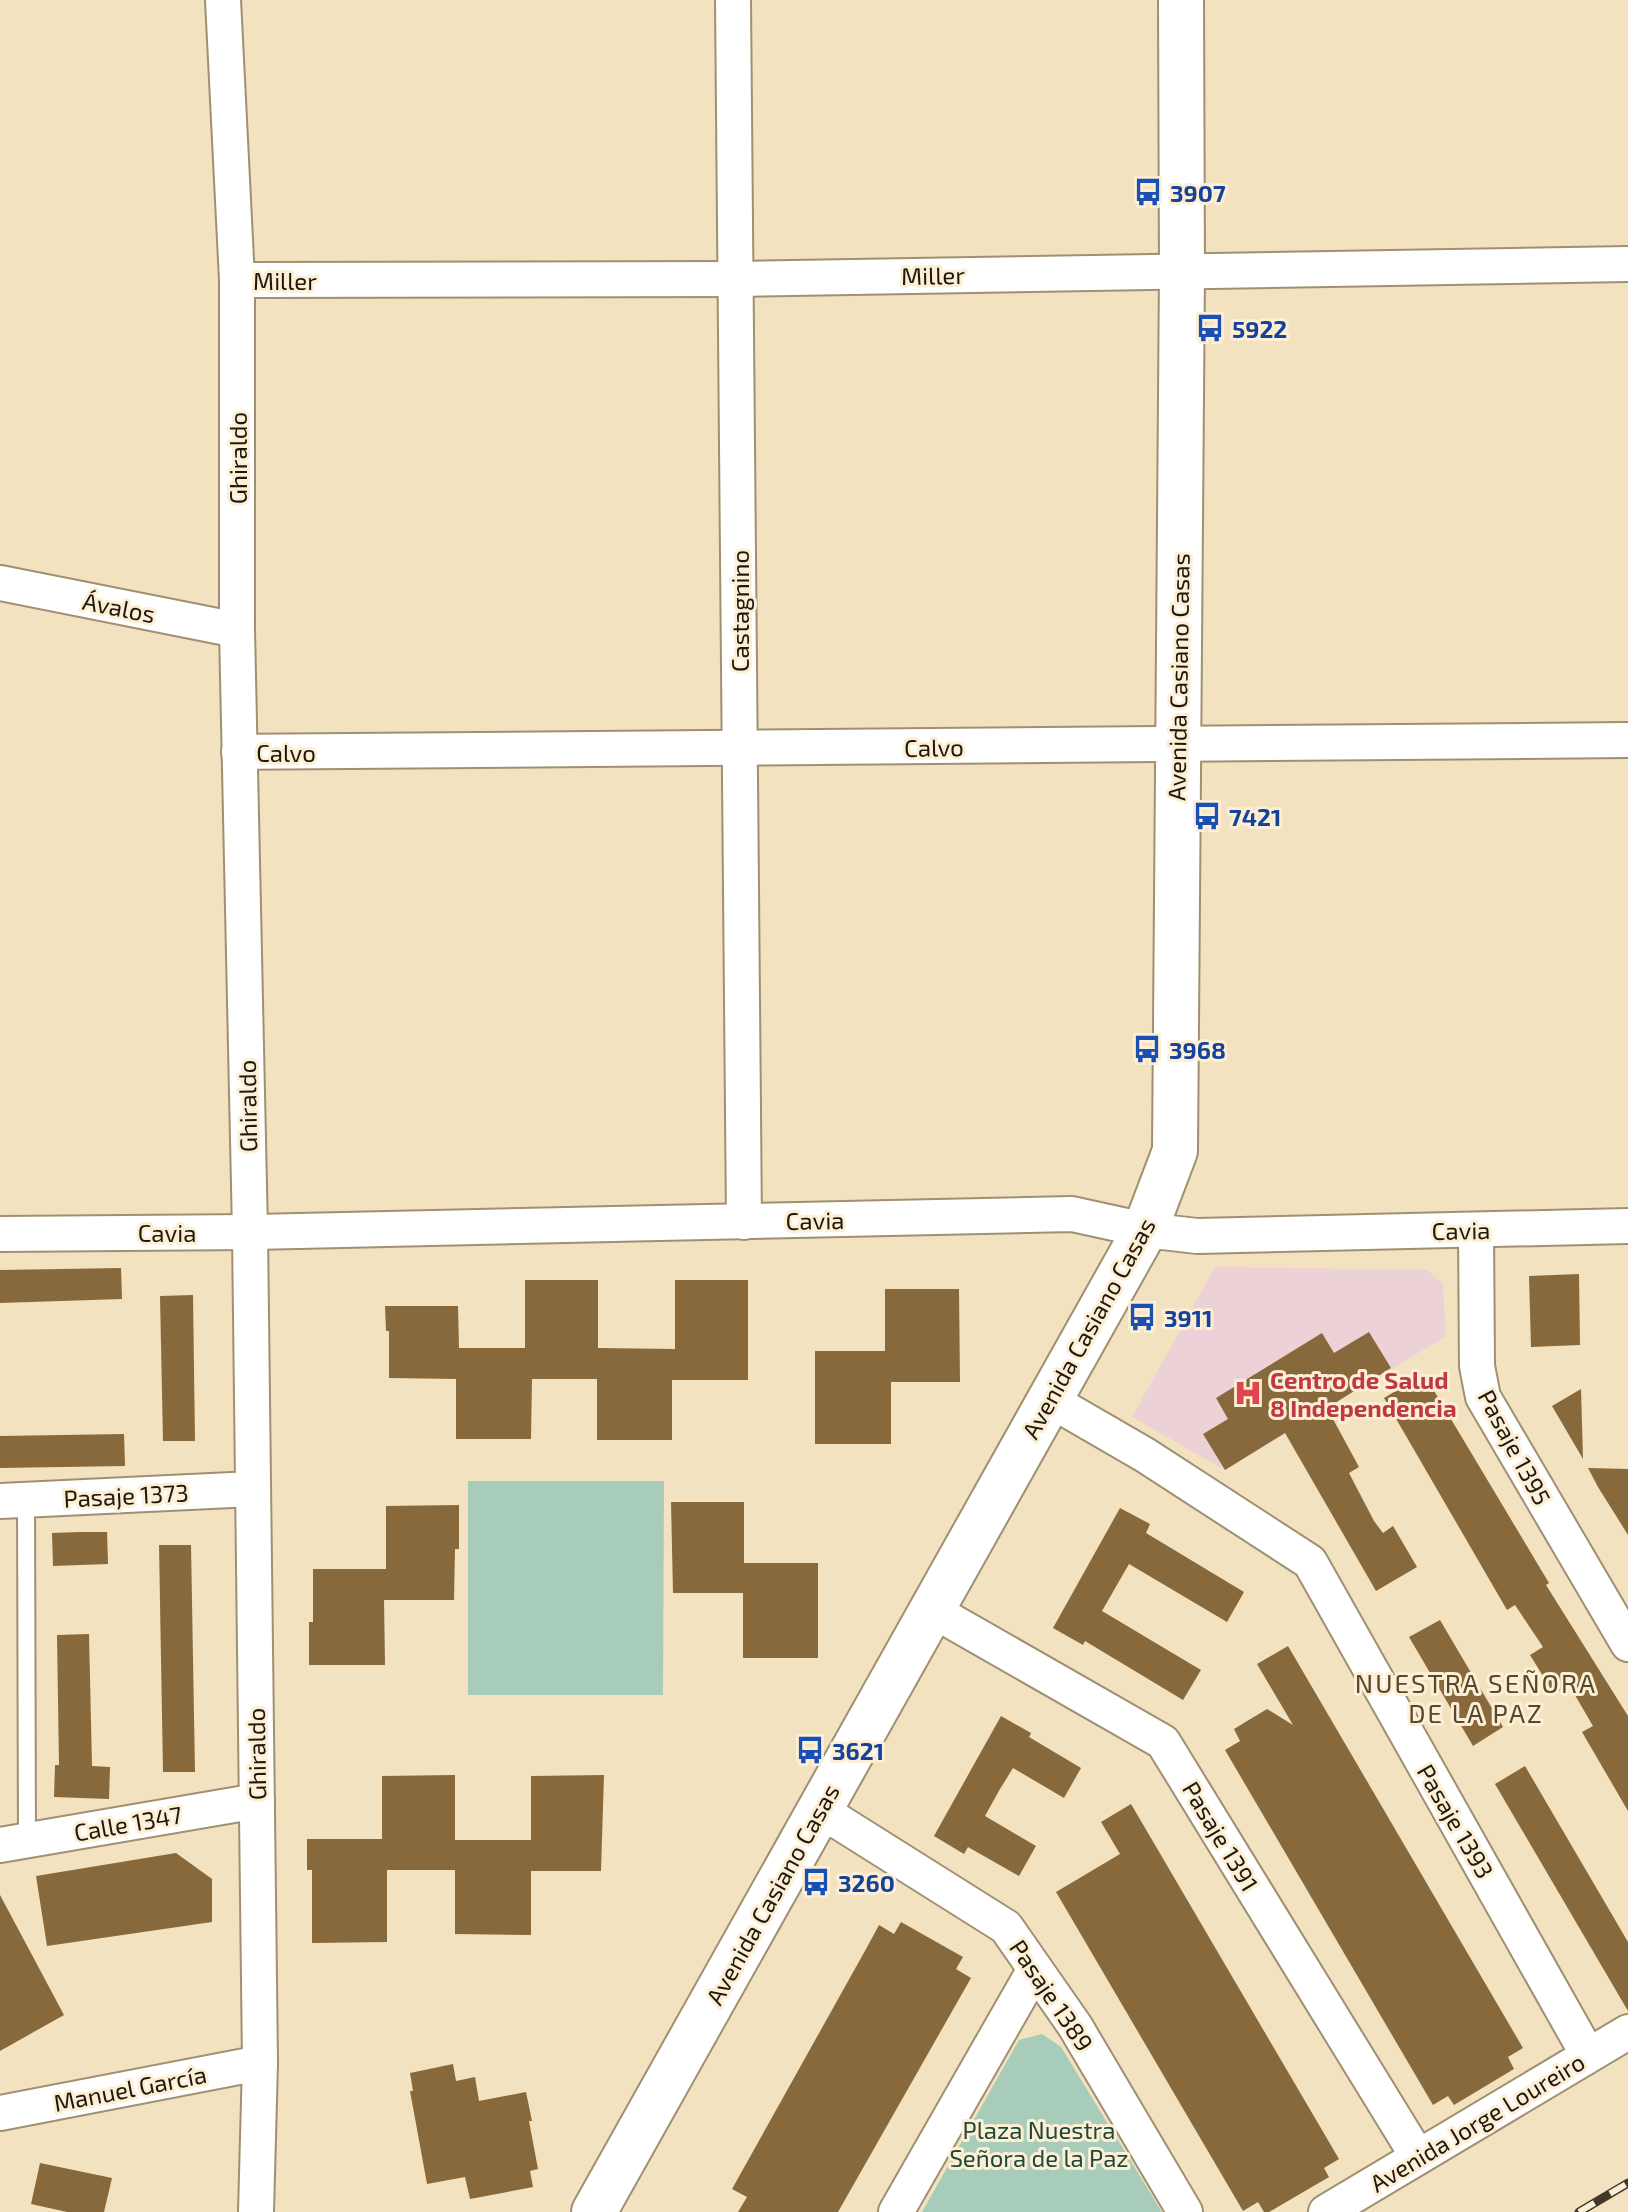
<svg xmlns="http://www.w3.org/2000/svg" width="1628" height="2212" font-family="'Exo 2',sans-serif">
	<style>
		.medical { fill: #ecd2d6 }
		.green { fill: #a7ccb9 }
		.building { fill: #88693c }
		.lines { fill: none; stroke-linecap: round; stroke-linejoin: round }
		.lane-casing { stroke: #a09071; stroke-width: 20 }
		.street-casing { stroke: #a09071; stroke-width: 38 }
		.secondary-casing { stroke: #a09071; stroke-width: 48 }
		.lane { stroke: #fff; stroke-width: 16 }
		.street { stroke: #fff; stroke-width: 34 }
		.secondary { stroke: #fff; stroke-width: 44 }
		.rail-casing { stroke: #41392a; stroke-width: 9 }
		.rail { stroke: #fdefd5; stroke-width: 6; stroke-dasharray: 18; stroke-linecap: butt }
		.labels { text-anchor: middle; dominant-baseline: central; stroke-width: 6; stroke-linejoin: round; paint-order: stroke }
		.transit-label { font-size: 24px; font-weight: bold; fill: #164399; stroke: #fdefd5; text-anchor: start }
		.street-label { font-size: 24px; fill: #1f190d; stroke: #fdefd5 }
		.health-label { font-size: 24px; font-weight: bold; fill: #be3a42; stroke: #fdefd5; text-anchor: start }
		.park-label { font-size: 24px; fill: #1c4a36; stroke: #fdefd5 }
		.neighbourhood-label { font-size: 26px; letter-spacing: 2px; fill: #56482b; stroke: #fdefd5 }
	</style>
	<rect width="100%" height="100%" fill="#f2e2c0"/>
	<!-- medical -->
	<path class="medical" d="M 1215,1267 L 1427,1270 L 1443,1284 L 1446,1336 L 1225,1470 L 1132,1417 Z"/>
	<!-- green -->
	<g class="green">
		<path d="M 468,1481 L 664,1481 L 663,1695 L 468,1695 Z"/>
		<path d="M 1042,2034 L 1061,2047 L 1162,2212 L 922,2212 L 1019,2040 Z"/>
	</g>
	<!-- building -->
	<g class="building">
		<path d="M 121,1268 L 122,1299 L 0,1303 L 0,1270 Z"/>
		<path d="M 1579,1274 L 1580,1345 L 1531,1347 L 1529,1276 Z"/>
		<path d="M 525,1280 L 598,1280 L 598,1348 L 675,1349 L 675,1280 L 748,1280 L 748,1380 L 672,1380 L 672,1440 L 597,1440 L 597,1379 L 532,1379 L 531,1439 L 456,1439 L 456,1379 L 389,1378 L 389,1331 L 386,1331 L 385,1306 L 458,1306 L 459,1348 L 525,1348 Z"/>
		<path d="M 885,1289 L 959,1289 L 960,1382 L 891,1382 L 891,1444 L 815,1444 L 815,1351 L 885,1351 Z"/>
		<path d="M 193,1295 L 195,1441 L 163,1441 L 160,1296 Z"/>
		<path d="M 1369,1332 L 1391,1368 L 1327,1408 L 1359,1467 L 1349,1473 L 1374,1521 L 1383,1533 L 1393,1526 L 1417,1567 L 1376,1591 L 1285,1433 L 1225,1470 L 1203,1434 L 1228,1419 L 1216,1398 L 1322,1333 L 1334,1353 Z"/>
		<path d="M 1424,1374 L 1549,1583 L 1546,1585 L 1628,1716 L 1628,1811 L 1582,1732 L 1593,1726 L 1569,1685 L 1554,1694 L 1530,1655 L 1543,1647 L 1515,1605 L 1507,1610 L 1384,1398 Z"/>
		<path d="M 1581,1389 L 1583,1459 L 1552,1406 Z"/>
		<path d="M 124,1434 L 125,1466 L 0,1468 L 0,1436 Z"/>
		<path d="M 1588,1468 L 1628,1469 L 1628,1535 L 1598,1487 Z"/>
		<path d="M 671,1502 L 744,1502 L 744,1563 L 818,1563 L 818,1658 L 743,1658 L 743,1593 L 673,1593 Z"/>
		<path d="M 459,1505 L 459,1549 L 455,1549 L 454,1600 L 384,1600 L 385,1665 L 309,1665 L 309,1622 L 313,1622 L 313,1569 L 386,1569 L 386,1506 Z"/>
		<path d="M 1120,1508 L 1150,1524 L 1146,1533 L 1244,1592 L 1227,1622 L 1129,1564 L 1102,1611 L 1201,1670 L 1183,1700 L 1085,1641 L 1083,1645 L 1053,1628 Z"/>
		<path d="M 80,1532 L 107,1532 L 108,1564 L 53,1566 L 52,1533 Z"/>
		<path d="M 159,1545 L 191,1545 L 195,1772 L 163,1772 Z"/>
		<path d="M 1440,1620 L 1503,1727 L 1473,1746 L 1409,1637 Z"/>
		<path d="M 89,1634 L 92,1766 L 110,1767 L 109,1799 L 54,1797 L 55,1765 L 59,1765 L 57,1635 Z"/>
		<path d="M 1288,1646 L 1523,2048 L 1508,2057 L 1514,2069 L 1454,2105 L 1448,2096 L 1433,2105 L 1225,1750 L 1240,1741 L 1234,1729 L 1267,1709 L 1293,1725 L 1257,1664 Z"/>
		<path d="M 1001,1716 L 1031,1733 L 1029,1737 L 1081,1768 L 1064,1798 L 1013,1768 L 1000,1789 L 985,1816 L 1036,1846 L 1019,1876 L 968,1847 L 964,1854 L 934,1836 Z"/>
		<path d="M 1525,1766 L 1628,1942 L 1628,2011 L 1495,1784 Z"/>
		<path d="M 455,1775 L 455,1840 L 531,1840 L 531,1776 L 604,1775 L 601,1871 L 531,1871 L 531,1935 L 455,1934 L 455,1870 L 387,1870 L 387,1942 L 312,1943 L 312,1870 L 307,1870 L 307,1839 L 382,1839 L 382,1776 Z"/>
		<path d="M 1131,1804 L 1339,2159 L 1324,2168 L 1329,2177 L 1269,2212 L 1264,2212 L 1258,2202 L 1243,2211 L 1056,1892 L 1120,1854 L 1101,1822 Z"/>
		<path d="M 176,1853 L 212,1879 L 212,1922 L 47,1946 L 36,1876 Z"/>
		<path d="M 0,1895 L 64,2015 L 0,2051 Z"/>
		<path d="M 901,1922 L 963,1957 L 956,1969 L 971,1978 L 838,2212 L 738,2212 L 747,2197 L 732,2189 L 866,1949 L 879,1925 L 894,1934 Z"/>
		<path d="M 453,2064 L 456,2081 L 475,2077 L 479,2101 L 526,2092 L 532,2121 L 529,2121 L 538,2169 L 530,2171 L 533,2187 L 470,2199 L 465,2177 L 427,2184 L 410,2091 L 413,2091 L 410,2073 Z"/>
		<path d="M 40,2163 L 112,2178 L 104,2212 L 67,2212 L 31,2204 Z"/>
	</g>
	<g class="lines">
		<defs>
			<path id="lane" d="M 26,1500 L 27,1841"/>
			<g id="street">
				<path d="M 223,0 L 237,280 L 237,630 L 250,1232 L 260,2063 L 256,2212"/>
				<path d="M 733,0 L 744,1222"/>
				<path d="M 237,280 L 737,279 L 1628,264"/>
				<path d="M 0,583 L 237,630"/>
				<path d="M 239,752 L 1628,740"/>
				<path d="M 1476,1230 L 1477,1366 L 1483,1397 L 1628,1644"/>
				<path d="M 0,1234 L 250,1232 L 1072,1214 L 1145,1230 L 1197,1236 L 1628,1226"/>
				<path d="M 1050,1400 L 1145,1455 L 1310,1562 L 1588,2055"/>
				<path d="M 0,1501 L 253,1489"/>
				<path d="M 932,1610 L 1163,1742 L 1418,2157"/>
				<path d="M 820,1810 L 1006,1927 L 1075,2026 L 1185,2212"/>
				<path d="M 0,1845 L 257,1801"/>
				<path d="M 0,2113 L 260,2063"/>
				<path d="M 896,2212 L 1035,1969"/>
				<path d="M 1326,2212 L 1628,2032"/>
			</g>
			<path id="secondary" d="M 594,2212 L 1145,1230 L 1175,1151 L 1182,270 L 1181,0"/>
		</defs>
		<!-- lane casing -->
		<use href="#lane" class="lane-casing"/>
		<!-- street casing -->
		<use href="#street" class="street-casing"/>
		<!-- secondary casing -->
		<use href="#secondary" class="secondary-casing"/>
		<!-- lane -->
		<use href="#lane" class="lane"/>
		<!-- street -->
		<use href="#street" class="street"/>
		<!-- secondary -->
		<use href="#secondary" class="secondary"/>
		<defs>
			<path id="rail" d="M 1579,2212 L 1628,2183"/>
		</defs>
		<!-- rail casing -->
		<use href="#rail" class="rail-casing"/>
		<!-- rail -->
		<use href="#rail" class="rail"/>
	</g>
	<!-- icons -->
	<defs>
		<symbol id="bus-bare" viewBox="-9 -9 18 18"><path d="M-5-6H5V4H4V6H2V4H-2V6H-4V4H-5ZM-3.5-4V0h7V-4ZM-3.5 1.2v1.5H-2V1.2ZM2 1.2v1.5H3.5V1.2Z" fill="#1a4fb4" stroke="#fdefd5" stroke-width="2.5" paint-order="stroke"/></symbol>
		<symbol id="hospital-bare" viewBox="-9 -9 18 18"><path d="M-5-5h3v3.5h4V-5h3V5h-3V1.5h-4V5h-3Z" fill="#e0444e" stroke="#fdefd5" stroke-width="2.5" paint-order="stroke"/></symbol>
	</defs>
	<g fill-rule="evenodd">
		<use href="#bus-bare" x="1128" y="172" width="40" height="40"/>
		<use href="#bus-bare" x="1190" y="308" width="40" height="40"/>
		<use href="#bus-bare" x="1187" y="796" width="40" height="40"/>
		<use href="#bus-bare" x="1127" y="1029" width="40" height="40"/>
		<use href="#bus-bare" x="1122" y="1297" width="40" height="40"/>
		<use href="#hospital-bare" x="1228" y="1373" width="40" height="40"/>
		<use href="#bus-bare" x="790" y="1730" width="40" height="40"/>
		<use href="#bus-bare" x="796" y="1862" width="40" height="40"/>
	</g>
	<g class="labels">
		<!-- transit labels -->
		<g class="transit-label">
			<text x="1170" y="192">3907</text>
			<text x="1232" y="328">5922</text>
			<text x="1229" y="816">7421</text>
			<text x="1169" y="1049">3968</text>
			<text x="1164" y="1317">3911</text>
			<text x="832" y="1750">3621</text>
			<text x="838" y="1882">3260</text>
		</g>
		<!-- street labels -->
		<g class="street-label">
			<text transform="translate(933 275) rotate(-1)">Miller</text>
			<text x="285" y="280">Miller</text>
			<text transform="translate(237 458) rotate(-90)">Ghiraldo</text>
			<text transform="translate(119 607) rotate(11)">Ávalos</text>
			<text transform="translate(739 611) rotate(-90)">Castagnino</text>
			<text transform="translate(1178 677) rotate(-89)">Avenida Casiano Casas</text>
			<text transform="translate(934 747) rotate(-1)">Calvo</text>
			<text x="286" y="752">Calvo</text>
			<text transform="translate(247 1106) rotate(-91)">Ghiraldo</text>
			<text transform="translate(815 1220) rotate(-1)">Cavia</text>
			<text transform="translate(1461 1230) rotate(-1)">Cavia</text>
			<text x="167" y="1232">Cavia</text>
			<text transform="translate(1088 1328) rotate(-61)">Avenida Casiano Casas</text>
			<text transform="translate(1515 1447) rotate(62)">Pasaje 1395</text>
			<text transform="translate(126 1495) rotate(-3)">Pasaje 1373</text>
			<text transform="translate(256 1754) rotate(-91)">Ghiraldo</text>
			<text transform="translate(1456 1821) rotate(60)">Pasaje 1393</text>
			<text transform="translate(128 1823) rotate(-10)">Calle 1347</text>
			<text transform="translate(1221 1836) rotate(59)">Pasaje 1391</text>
			<text transform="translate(772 1894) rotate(-61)">Avenida Casiano Casas</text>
			<text transform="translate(1052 1995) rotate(56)">Pasaje 1389</text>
			<text transform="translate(130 2088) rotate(-11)">Manuel García</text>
			<text transform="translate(1477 2122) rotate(-31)">Avenida Jorge Loureiro</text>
		</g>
		<!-- health labels -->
		<g class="health-label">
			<text x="1270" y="1379">Centro de Salud<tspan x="1270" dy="28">8 Independencia</tspan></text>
		</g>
		<!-- park labels -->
		<g class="park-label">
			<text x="1039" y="2129">Plaza Nuestra<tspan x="1039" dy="28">Señora de la Paz</tspan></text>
		</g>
		<!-- neighbourhood labels -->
		<g class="neighbourhood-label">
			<text x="1476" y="1682">NUESTRA SEÑORA<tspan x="1476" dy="30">DE LA PAZ</tspan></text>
		</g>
	</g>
</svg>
